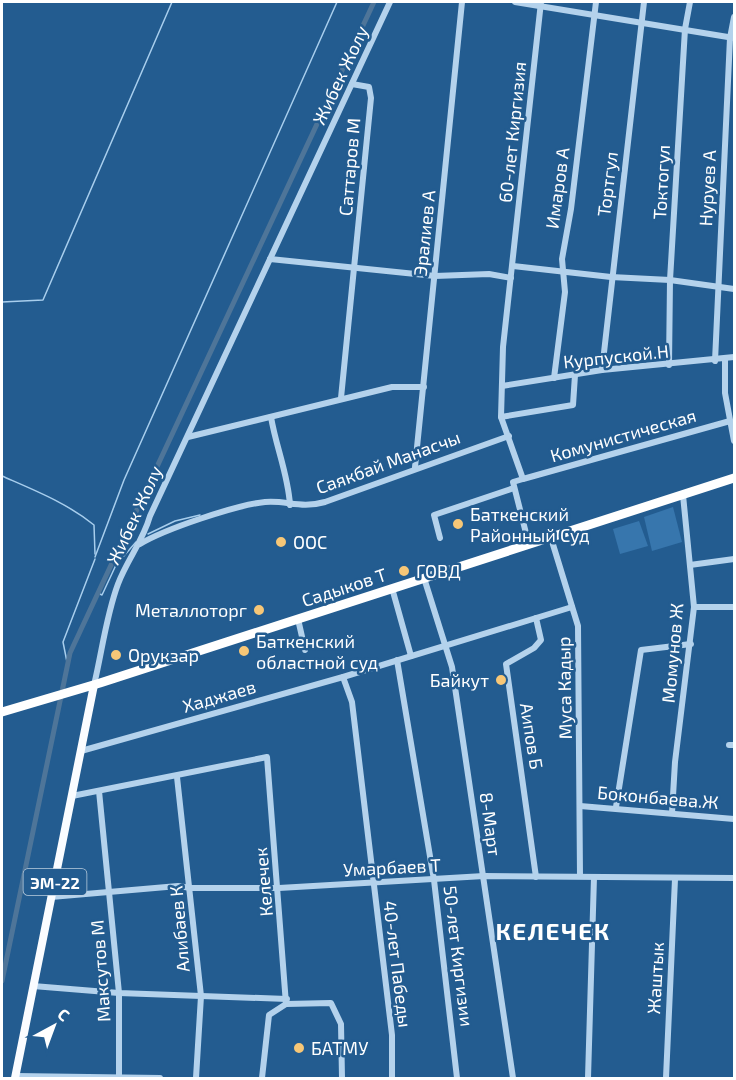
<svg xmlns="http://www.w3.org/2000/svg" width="736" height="1080" font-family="'Exo 2',sans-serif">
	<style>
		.pitch { fill: #3776ad }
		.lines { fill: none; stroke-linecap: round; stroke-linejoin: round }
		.stream { stroke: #a8ceed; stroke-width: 1.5 }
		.canal { stroke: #4e7599; stroke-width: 5 }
		.minor { stroke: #b4d2ec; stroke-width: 6 }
		.major { stroke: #fafcff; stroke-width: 8 }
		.highway { stroke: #fff; stroke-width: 9 }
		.poi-dot { fill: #f7c777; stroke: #235c90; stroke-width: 2 }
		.labels { text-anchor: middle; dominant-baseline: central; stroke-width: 5; stroke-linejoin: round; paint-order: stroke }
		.shield { fill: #235c90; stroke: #bdcede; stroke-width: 1.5 }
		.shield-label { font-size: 16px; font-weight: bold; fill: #fff }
		.street-label { font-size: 18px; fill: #fff; stroke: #235c90 }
		.poi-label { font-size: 18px; fill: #fff; stroke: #235c90; text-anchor: start }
		.district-label { font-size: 24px; font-weight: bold; letter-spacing: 1.5px; fill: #fff; stroke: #235c90 }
	</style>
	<rect width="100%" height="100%" fill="#235c90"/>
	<!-- pitch -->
	<g class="pitch">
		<path d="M 673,507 L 682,542 L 652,551 L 644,517 Z"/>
		<path d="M 639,521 L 648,546 L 620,554 L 613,529 Z"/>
	</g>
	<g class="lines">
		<!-- stream -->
		<g class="stream">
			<path d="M 2,302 L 43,300 L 172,2"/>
			<path d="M 2,476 C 34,490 67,503 94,525 L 95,554"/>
			<path d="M 148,534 L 175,521 L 200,515"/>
			<path d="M 95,557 L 124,480 L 337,2"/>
			<path d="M 98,593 L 102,595 L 116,565 L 136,542"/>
			<path d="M 67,662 L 63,642 L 95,559"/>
		</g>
		<!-- canal -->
		<path class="canal" d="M 2,981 L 70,653 L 374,2"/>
		<!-- minor -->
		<g class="minor">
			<path d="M 515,2 L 734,38"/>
			<path d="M 270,259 L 435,276 L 489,274 L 511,278"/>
			<path d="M 513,266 L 611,277 L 670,280 L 734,289"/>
			<path d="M 725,359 L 725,393 L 734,441"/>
			<path d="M 715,361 L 730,38 L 734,17"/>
			<path d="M 669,365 L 670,280 L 685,29 L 690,2"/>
			<path d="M 602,370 L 644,2"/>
			<path d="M 554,378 L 565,292 L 562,259 L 571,209 L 596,2"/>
			<path d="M 502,386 L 602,370 L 734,357"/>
			<path d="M 341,398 L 371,98 L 369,87 L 352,84"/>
			<path d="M 271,417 C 276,447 288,474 290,505"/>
			<path d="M 501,417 L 573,405 L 575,375"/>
			<path d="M 188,437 L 392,387 L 424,387"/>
			<path d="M 415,467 L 462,2"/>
			<path d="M 523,479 L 730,421"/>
			<path d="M 440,538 L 434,515 L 514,488"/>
			<path d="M 551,538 L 578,626 L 580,876"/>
			<path d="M 140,544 C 165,529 236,505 265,502 C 287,500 300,509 325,502 L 509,436"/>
			<path d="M 529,545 L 513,482 L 523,479 L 501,417 L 503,347 L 541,2"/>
			<path d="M 690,565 L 734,559"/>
			<path d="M 424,578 L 452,667 L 513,1078"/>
			<path d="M 392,588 L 411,656"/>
			<path d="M 694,607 L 734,607"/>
			<path d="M 298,619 L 305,650"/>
			<path d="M 397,660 L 434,880 L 457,1078"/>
			<path d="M 343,677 L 352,702 L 392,1035 L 392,1078"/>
			<path d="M 94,685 C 102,652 106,616 118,584 C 127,560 143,541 150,516 L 390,2"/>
			<path d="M 729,745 L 734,745"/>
			<path d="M 81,751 L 343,677 L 572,607"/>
			<path d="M 177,777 L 201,996 L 196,1078"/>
			<path d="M 99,791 L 119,993 L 119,1078"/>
			<path d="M 72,796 L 267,757 L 286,1004"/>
			<path d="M 580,806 L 734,819"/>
			<path d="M 616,807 L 641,650 L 691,644"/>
			<path d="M 672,813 L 675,762 L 694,607 L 683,495"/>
			<path d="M 536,877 L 506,664 L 534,648 L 541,640 L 536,618"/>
			<path d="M 51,897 L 178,886 L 191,888 L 279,888 L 484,876 L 734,878"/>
			<path d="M 33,986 L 119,993 L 287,999"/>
			<path d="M 16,1076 L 160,1078"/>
			<path d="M 262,1078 L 269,1015 L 286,1004 L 331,1003 L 341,1024 L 342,1078"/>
			<path d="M 588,1078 L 594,877"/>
			<path d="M 666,1078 L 675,879"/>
		</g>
		<!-- major -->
		<path class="major" d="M 15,1078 L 94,685"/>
		<!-- highway -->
		<path class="highway" d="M 2,712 L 100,683 L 734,478"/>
	</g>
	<!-- markers -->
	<g class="poi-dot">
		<circle cx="458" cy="524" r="6"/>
		<circle cx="281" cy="542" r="6"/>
		<circle cx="404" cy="571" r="6"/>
		<circle cx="259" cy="610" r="6"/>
		<circle cx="244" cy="651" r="6"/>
		<circle cx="116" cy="655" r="6"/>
		<circle cx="501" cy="680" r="6"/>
		<circle cx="299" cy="1048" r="6"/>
	</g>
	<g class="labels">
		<!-- shield labels -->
		<rect class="shield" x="23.5" y="869" width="63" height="26" rx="4.5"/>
		<g class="shield-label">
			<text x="55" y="882">ЭМ-22</text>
		</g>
		<!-- street labels -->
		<g class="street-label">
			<text transform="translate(340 75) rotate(-65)">Жибек Жолу</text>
			<text transform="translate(512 132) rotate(-84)">60-лет Киргизия</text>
			<text transform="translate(349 167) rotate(-85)">Саттаров М</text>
			<text transform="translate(661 182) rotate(-87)">Токтогул</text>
			<text transform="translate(607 184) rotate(-83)">Тортгул</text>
			<text transform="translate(557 188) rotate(-82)">Имаров А</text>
			<text transform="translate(707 188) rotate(-87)">Нуруев А</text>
			<text transform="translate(424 233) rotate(-84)">Эралиев А</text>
			<text transform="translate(616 356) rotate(-6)">Курпуской.Н</text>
			<text transform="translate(623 435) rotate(-16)">Комунистическая</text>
			<text transform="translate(388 462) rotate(-20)">Саякбай Манасчы</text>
			<text transform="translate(134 515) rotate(-65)">Жибек Жолу</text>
			<text transform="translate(344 587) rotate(-18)">Садыков Т</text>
			<text transform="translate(672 653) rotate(-85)">Момунов Ж</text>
			<text transform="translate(564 688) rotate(-91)">Муса Кадыр</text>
			<text transform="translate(219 696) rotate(-16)">Хаджаев</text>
			<text transform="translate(532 736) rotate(81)">Аипов Б</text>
			<text transform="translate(658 797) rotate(5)">Боконбаева.Ж</text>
			<text transform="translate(491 824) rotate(82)">8-Март</text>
			<text transform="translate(392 867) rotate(-3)">Умарбаев Т</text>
			<text transform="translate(263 882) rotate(-95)">Келечек</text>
			<text transform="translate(179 929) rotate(-95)">Алибаев К</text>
			<text transform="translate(459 956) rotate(83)">50-лет Киргизии</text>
			<text transform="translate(398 964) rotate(83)">40-лет Пабеды</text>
			<text transform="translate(100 971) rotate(-94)">Максутов М</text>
			<text transform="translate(655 978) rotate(-87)">Жаштык</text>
		</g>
		<!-- poi labels -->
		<g class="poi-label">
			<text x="470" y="514">Баткенский<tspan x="470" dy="21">Районный Суд</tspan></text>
			<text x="293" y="542">ООС</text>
			<text x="416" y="571">ГОВД</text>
			<text x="247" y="610" text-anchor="end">Металлоторг</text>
			<text x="256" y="641">Баткенский<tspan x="256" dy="21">областной суд</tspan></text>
			<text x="128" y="655">Орукзар</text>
			<text x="489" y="680" text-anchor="end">Байкут</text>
			<text x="311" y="1048">БАТМУ</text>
		</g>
		<!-- district labels -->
		<g class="district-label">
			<text x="553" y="930">КЕЛЕЧЕК</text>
		</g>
	</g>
	<!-- border -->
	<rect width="736" height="1080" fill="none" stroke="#ffffff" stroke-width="6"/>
	<!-- north arrow -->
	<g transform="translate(54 1026) rotate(41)" stroke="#235c90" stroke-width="4.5" paint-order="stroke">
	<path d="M0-4.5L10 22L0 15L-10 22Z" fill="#ffffff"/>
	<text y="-9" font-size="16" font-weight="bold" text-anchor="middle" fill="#ffffff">С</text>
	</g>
</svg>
